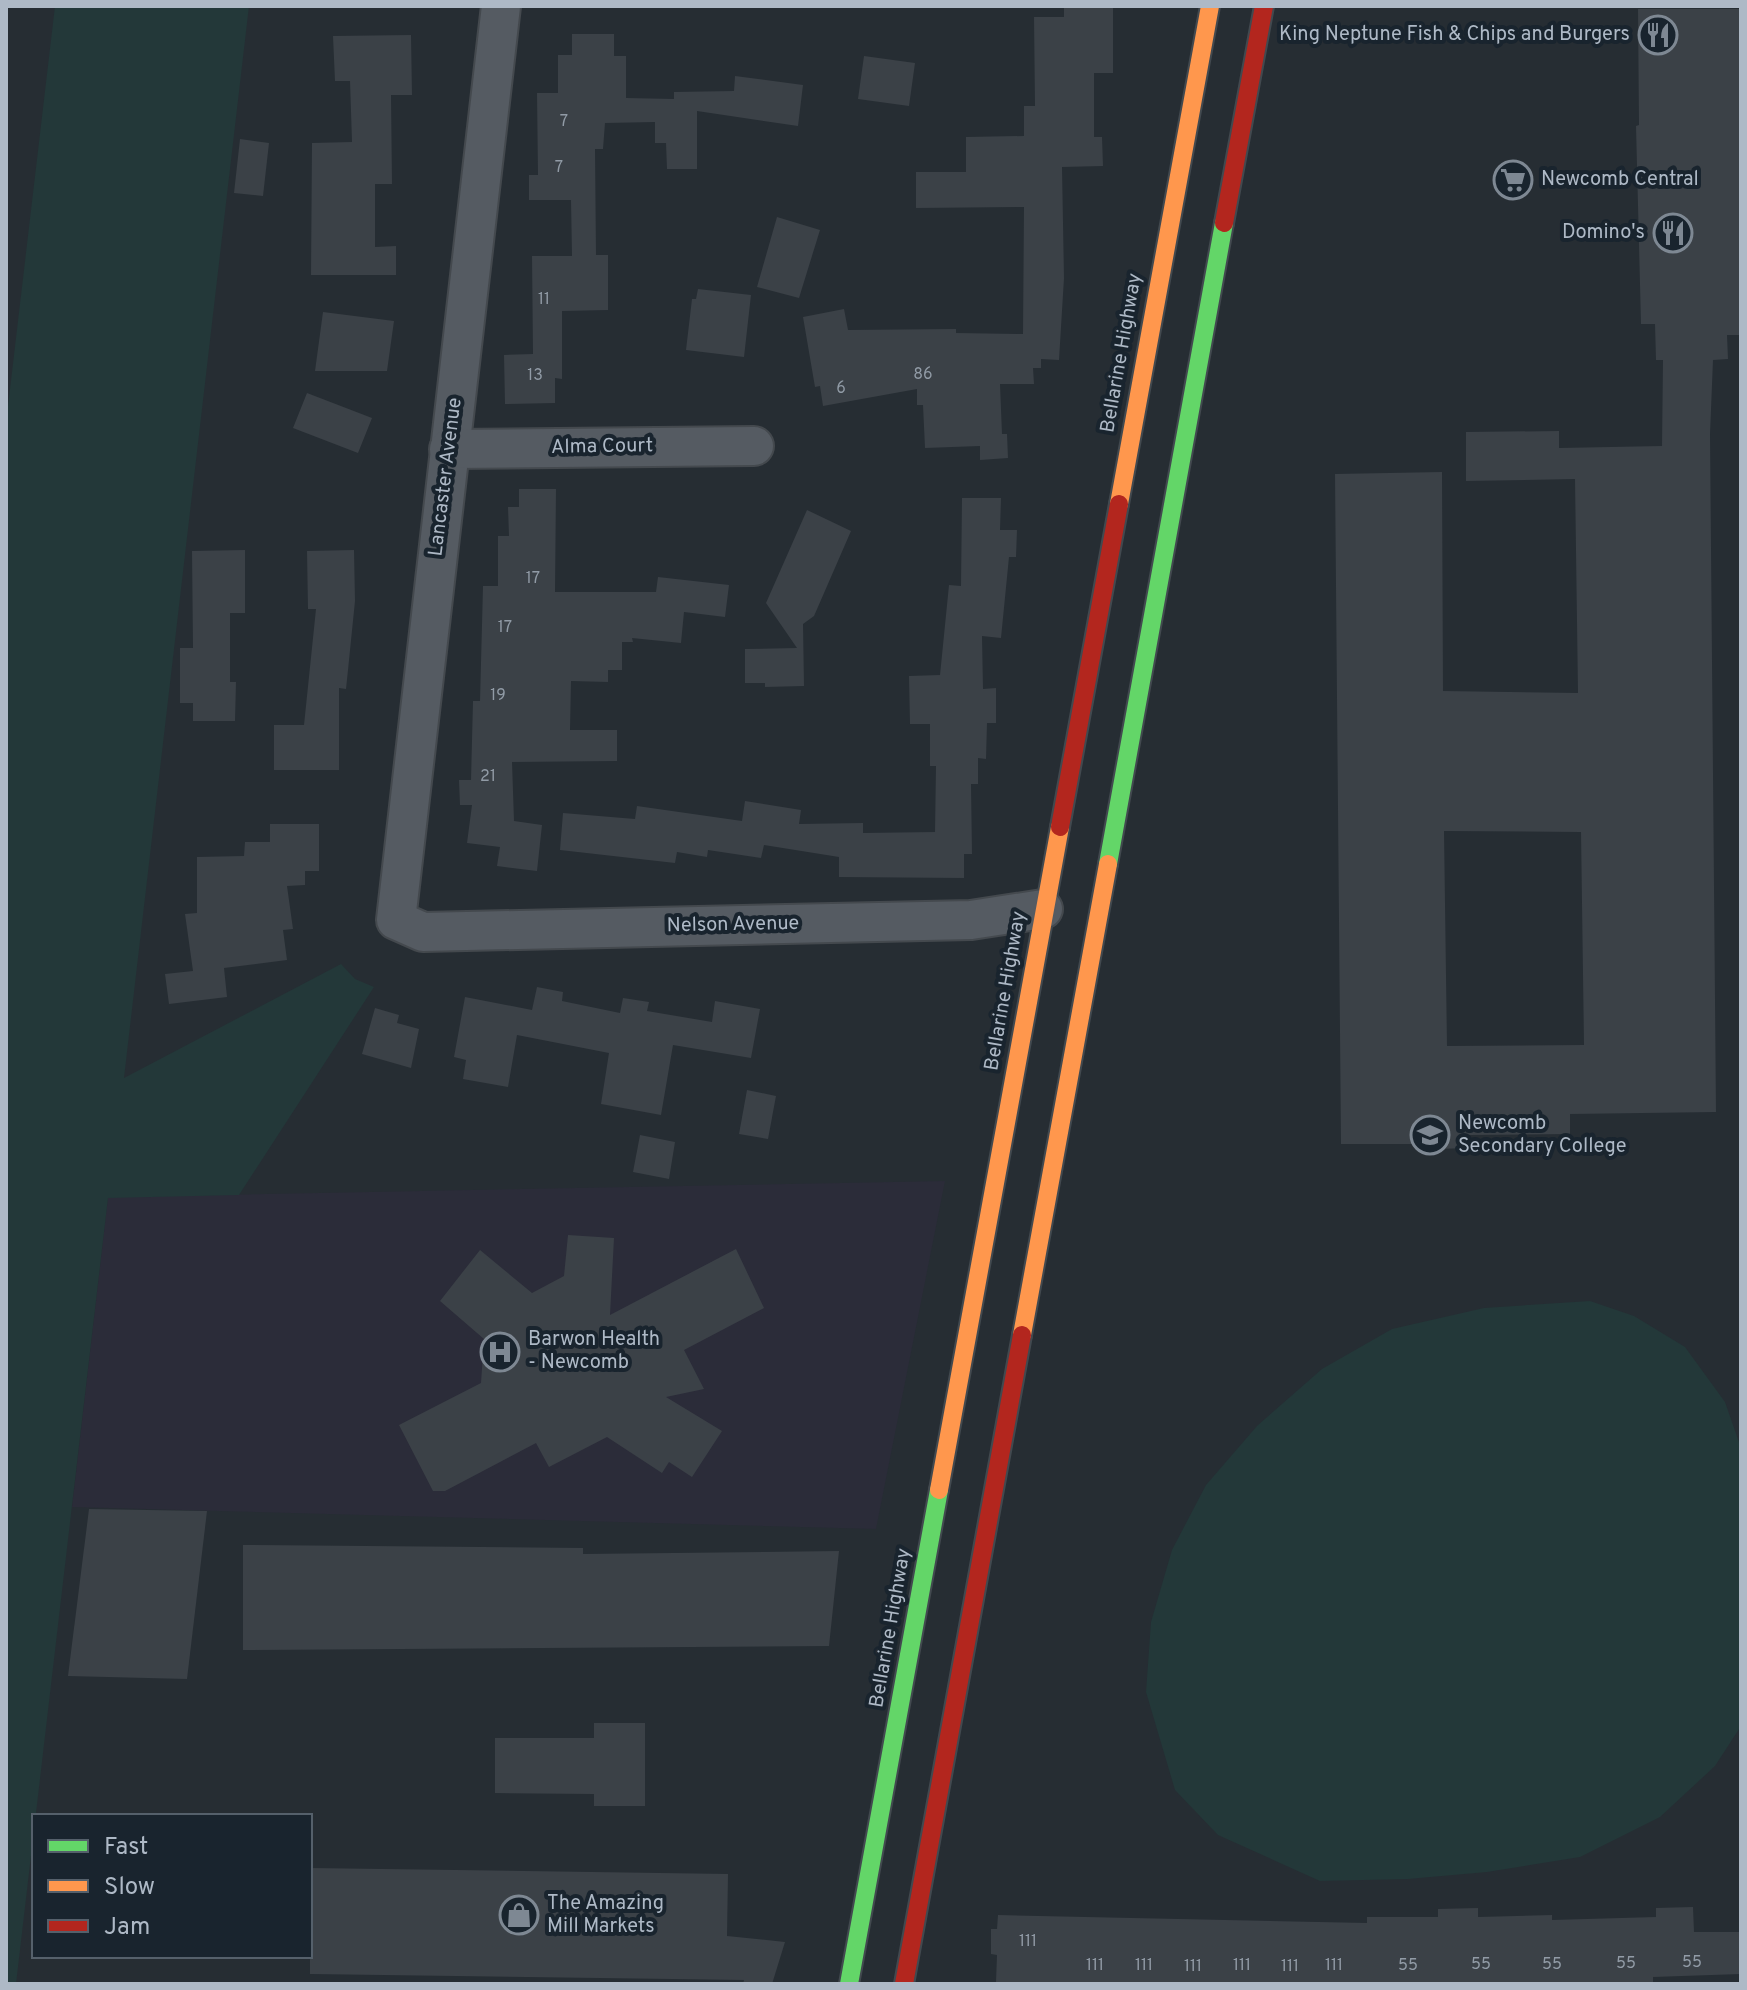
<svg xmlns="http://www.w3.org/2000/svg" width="1747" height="1990" font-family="Overpass,sans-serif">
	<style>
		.medical { fill: #2b2c39 }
		.green { fill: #233839 }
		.building { fill: #3b4147; fill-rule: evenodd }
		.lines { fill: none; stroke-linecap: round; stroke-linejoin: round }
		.street-casing { stroke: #44494e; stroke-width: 42 }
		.fast-casing { stroke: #42494f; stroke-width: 22 }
		.slow-casing { stroke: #42494f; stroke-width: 22 }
		.jam-casing { stroke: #42494f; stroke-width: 22 }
		.street { stroke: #555b62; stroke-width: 38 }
		.fast { stroke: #63d668; stroke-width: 18 }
		.slow { stroke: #ff974d; stroke-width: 18 }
		.jam { stroke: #b3261e; stroke-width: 18 }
		.labels { text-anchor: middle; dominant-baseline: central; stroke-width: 8; stroke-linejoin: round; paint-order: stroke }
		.number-label { font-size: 16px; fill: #919ba6 }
		.poi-label { font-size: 20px; fill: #aeb9c6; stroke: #19242e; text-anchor: start }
		.street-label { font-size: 20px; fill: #aeb9c6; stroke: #19242e }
	</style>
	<rect width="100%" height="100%" fill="#262d33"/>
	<!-- medical -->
	<path class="medical" d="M 945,1181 L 876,1529 L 72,1507 L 108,1197 Z"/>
	<!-- green -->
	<g class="green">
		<path d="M 55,6 L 249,6 L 124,1078 L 341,964 L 355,979 L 374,987 L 239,1195 L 108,1198 L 16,1984 L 6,1984 L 6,423 Z"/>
		<path d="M 1590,1301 L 1634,1316 L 1685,1347 L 1725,1402 L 1741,1448 L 1741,1726 L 1715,1766 L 1660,1817 L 1580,1857 L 1487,1872 L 1408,1879 L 1320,1881 L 1218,1835 L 1175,1790 L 1146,1692 L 1151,1622 L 1172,1550 L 1206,1485 L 1257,1426 L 1322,1369 L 1392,1329 L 1484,1308 Z"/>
	</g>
	<!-- building -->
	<g class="building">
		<path d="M 1064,6 L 1113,6 L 1113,73 L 1094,73 L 1094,137 L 1102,137 L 1103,166 L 1062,167 L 1064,278 L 1059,360 L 1041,359 L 1041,368 L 1033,368 L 1034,384 L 1000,384 L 1002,434 L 1007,434 L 1008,458 L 980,460 L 980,446 L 925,448 L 923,405 L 917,405 L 917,389 L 823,406 L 820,386 L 815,387 L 803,317 L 844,309 L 848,330 L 956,329 L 956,333 L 1023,334 L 1024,207 L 916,208 L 916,172 L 966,172 L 966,137 L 1024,136 L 1024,106 L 1035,106 L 1034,17 L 1064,17 Z"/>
		<path d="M 1638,9 L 1741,9 L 1741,335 L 1727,335 L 1728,359 L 1713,360 L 1710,434 L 1716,1112 L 1570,1114 L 1570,1134 L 1469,1135 L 1469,1148 L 1437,1149 L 1438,1144 L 1341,1144 L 1335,474 L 1442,472 L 1443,691 L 1578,693 L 1575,479 L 1466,481 L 1466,432 L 1559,431 L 1559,448 L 1662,446 L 1663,360 L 1656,360 L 1655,324 L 1641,324 L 1636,126 L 1639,125 ZM 1444,831 L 1581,832 L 1584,1045 L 1447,1046 Z"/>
		<path d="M 572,34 L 614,34 L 614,56 L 626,56 L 626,98 L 674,99 L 674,92 L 734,91 L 735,76 L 803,85 L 798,126 L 697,111 L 697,169 L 667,169 L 666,143 L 655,143 L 655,122 L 605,123 L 603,149 L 595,149 L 596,255 L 608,255 L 608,310 L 562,311 L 562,379 L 555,378 L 555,403 L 505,404 L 504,355 L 533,354 L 532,256 L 572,256 L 571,200 L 529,200 L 529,175 L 538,175 L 537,93 L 558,93 L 558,55 L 572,55 Z"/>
		<path d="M 411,35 L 412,95 L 391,95 L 392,184 L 375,184 L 375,247 L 396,246 L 396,275 L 311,275 L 312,143 L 352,142 L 350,81 L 335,81 L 333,36 Z"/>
		<path d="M 864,56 L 915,63 L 909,106 L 858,99 Z"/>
		<path d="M 240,139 L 269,143 L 263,196 L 234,193 Z"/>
		<path d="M 777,217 L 820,230 L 799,298 L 757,287 Z"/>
		<path d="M 698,289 L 751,295 L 744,357 L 686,350 L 692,299 L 696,299 Z"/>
		<path d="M 323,312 L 394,321 L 387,371 L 315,371 Z"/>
		<path d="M 307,393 L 372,418 L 358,453 L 293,428 Z"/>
		<path d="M 519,489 L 556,489 L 555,592 L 656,592 L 658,577 L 729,585 L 725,617 L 684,612 L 681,643 L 632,638 L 633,642 L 622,642 L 622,670 L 608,670 L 608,682 L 571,681 L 570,730 L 617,730 L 617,761 L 512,762 L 514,821 L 542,825 L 537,871 L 497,866 L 500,847 L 467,843 L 472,805 L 460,805 L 459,780 L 471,780 L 473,701 L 480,701 L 483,586 L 498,586 L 498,536 L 509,536 L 508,507 L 519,507 Z"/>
		<path d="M 962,498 L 1001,498 L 1000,530 L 1017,530 L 1016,557 L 1009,557 L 1001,638 L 982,636 L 983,689 L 996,688 L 996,723 L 987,723 L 986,759 L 978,758 L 978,784 L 971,784 L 972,854 L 964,854 L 964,878 L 839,877 L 839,857 L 764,845 L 761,858 L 708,850 L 707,857 L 677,852 L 675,863 L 560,850 L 563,813 L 635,819 L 637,806 L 742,821 L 745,801 L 801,810 L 799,824 L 863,823 L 863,833 L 935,832 L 936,766 L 930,766 L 930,724 L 910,724 L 909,676 L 940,675 L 949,585 L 961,586 Z"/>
		<path d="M 807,510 L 851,531 L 814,616 L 803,624 L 804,686 L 765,687 L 765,683 L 745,683 L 745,649 L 797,648 L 766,603 Z"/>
		<path d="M 245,550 L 245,613 L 230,613 L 230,682 L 236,682 L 235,721 L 193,721 L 193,703 L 180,703 L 180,648 L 193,648 L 192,551 Z"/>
		<path d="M 354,550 L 355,601 L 348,670 L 346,689 L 339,688 L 339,770 L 274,770 L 274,725 L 304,725 L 316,609 L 308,609 L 307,551 Z"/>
		<path d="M 270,824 L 319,824 L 319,871 L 305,871 L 305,885 L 287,886 L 293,929 L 283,930 L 287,960 L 224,968 L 227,997 L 169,1004 L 165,974 L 193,971 L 185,914 L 197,913 L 197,857 L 244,856 L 245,842 L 270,842 Z"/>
		<path d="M 537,987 L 563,992 L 562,1001 L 620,1013 L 623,998 L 649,1002 L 647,1011 L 712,1022 L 715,1001 L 760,1009 L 751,1058 L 673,1045 L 661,1115 L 601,1104 L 609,1053 L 517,1035 L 508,1087 L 463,1079 L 466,1060 L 454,1057 L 465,997 L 532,1010 Z"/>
		<path d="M 375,1008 L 399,1015 L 397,1023 L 419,1029 L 411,1068 L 362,1054 Z"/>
		<path d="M 747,1090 L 776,1096 L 768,1139 L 739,1134 Z"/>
		<path d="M 640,1135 L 675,1142 L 669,1179 L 633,1172 Z"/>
		<path d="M 568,1235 L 614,1238 L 610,1315 L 736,1249 L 764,1308 L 684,1350 L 704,1389 L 666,1397 L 722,1431 L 692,1477 L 669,1462 L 662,1473 L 607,1437 L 549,1467 L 536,1443 L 445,1491 L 433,1491 L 399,1425 L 481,1383 L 484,1339 L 440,1301 L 480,1250 L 532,1293 L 564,1276 Z"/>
		<path d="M 89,1509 L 207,1511 L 187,1679 L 68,1676 Z"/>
		<path d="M 243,1545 L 583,1548 L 583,1554 L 839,1551 L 829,1646 L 243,1650 Z"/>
		<path d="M 594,1723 L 645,1723 L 645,1806 L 594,1806 L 594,1794 L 495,1793 L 495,1738 L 594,1738 Z"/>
		<path d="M 310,1868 L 728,1874 L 727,1936 L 785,1942 L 772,1984 L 743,1984 L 744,1980 L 310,1974 Z"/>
		<path d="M 1693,1907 L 1694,1932 L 1741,1932 L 1741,1974 L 1653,1977 L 1653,1983 L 1636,1984 L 1048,1984 L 996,1982 L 997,1955 L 991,1954 L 991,1929 L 997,1929 L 998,1915 L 1367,1923 L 1367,1917 L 1438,1917 L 1438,1909 L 1478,1908 L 1478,1917 L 1552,1915 L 1552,1920 L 1656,1917 L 1656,1908 Z"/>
	</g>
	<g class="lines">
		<defs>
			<g id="street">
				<path d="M 501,6 L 396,920 L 423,932 L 971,920 L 1043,909"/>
				<path d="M 449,449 L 754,446"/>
			</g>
			<g id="fast">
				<path d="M 1108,864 L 1224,223"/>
				<path d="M 849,1984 L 939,1490"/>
			</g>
			<g id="slow">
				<path d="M 1119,504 L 1210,6"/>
				<path d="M 1022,1335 L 1108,864"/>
				<path d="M 939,1490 L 1060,827"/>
			</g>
			<g id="jam">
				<path d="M 1224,223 L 1264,6"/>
				<path d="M 1060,827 L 1119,504"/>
				<path d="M 904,1984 L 1022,1335"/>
			</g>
		</defs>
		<!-- street casing -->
		<use href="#street" class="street-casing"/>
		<!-- fast casing -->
		<use href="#fast" class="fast-casing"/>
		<!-- slow casing -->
		<use href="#slow" class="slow-casing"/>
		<!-- jam casing -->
		<use href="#jam" class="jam-casing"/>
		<!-- street -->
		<use href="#street" class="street"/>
		<!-- fast -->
		<use href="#fast" class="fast"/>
		<!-- slow -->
		<use href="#slow" class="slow"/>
		<!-- jam -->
		<use href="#jam" class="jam"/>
	</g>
	<!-- icons -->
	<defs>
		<symbol id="restaurant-ring" viewBox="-11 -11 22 22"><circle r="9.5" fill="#19242e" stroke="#7e8893" stroke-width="1.5"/><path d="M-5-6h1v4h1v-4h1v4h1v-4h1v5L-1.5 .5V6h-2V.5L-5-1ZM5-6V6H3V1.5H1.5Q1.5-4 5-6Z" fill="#7e8893"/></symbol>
		<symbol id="supermarket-ring" viewBox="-11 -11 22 22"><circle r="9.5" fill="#19242e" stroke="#7e8893" stroke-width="1.5"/><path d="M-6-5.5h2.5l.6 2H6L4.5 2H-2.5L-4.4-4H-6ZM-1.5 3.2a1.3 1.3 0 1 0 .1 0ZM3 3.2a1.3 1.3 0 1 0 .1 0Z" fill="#7e8893"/></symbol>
		<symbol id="school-ring" viewBox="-11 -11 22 22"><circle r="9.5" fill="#19242e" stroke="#7e8893" stroke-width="1.5"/><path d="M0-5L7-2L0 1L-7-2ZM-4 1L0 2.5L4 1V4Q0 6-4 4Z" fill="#7e8893"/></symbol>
		<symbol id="hospital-ring" viewBox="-11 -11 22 22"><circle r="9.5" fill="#19242e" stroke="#7e8893" stroke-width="1.5"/><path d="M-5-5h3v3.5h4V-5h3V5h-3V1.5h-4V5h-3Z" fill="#7e8893"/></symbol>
		<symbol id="shop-ring" viewBox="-11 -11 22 22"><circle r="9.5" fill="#19242e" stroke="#7e8893" stroke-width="1.5"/><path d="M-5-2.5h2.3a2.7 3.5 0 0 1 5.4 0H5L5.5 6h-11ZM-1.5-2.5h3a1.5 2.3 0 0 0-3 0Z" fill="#7e8893"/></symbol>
	</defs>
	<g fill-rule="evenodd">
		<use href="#restaurant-ring" x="1636" y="13" width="44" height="44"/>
		<use href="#supermarket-ring" x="1491" y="158" width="44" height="44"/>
		<use href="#restaurant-ring" x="1651" y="211" width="44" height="44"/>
		<use href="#school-ring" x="1408" y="1113" width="44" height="44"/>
		<use href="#hospital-ring" x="478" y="1330" width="44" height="44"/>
		<use href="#shop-ring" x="497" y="1893" width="44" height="44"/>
	</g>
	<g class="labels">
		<!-- number labels -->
		<g class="number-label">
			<text x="564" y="122">7</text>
			<text x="559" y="168">7</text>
			<text x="544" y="300">11</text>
			<text x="923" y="375">86</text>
			<text x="535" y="376">13</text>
			<text x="841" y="389">6</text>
			<text x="533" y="579">17</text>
			<text x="505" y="628">17</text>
			<text x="498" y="696">19</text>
			<text x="488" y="777">21</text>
			<text x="1028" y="1942">111</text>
			<text x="1692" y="1963">55</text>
			<text x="1626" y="1964">55</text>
			<text x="1481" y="1965">55</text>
			<text x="1552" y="1965">55</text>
			<text x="1095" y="1966">111</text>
			<text x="1144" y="1966">111</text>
			<text x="1242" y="1966">111</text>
			<text x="1334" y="1966">111</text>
			<text x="1408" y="1966">55</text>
			<text x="1193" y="1967">111</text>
			<text x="1290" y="1967">111</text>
		</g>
		<!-- poi labels -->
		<g class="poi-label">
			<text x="1630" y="35" text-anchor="end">King Neptune Fish &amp; Chips and Burgers</text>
			<text x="1541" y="180">Newcomb Central</text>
			<text x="1645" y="233" text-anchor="end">Domino's</text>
			<text x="1458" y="1124">Newcomb<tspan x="1458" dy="23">Secondary College</tspan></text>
			<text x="528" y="1340">Barwon Health<tspan x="528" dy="23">- Newcomb</tspan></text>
			<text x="547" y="1904">The Amazing<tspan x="547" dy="23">Mill Markets</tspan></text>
		</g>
		<!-- street labels -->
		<g class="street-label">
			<text transform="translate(1122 353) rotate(-80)">Bellarine Highway</text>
			<text transform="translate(602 447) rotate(-1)">Alma Court</text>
			<text transform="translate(446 477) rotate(-83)">Lancaster Avenue</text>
			<text transform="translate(733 925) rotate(-1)">Nelson Avenue</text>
			<text transform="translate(1006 991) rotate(-80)">Bellarine Highway</text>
			<text transform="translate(891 1628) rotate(-80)">Bellarine Highway</text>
		</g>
	</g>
	<!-- border -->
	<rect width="1747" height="1990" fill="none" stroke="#aeb9c6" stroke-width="16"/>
	<!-- legend -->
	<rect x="32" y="1814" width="280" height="144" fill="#19242e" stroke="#55606b" stroke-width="2"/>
	<rect x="48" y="1840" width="40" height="12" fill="#63d668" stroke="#55606b" stroke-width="2"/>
	<text x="104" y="1854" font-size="24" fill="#aeb9c6">Fast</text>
	<rect x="48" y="1880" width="40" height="12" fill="#ff974d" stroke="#55606b" stroke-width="2"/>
	<text x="104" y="1894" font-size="24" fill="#aeb9c6">Slow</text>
	<rect x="48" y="1920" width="40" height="12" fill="#b3261e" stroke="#55606b" stroke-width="2"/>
	<text x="104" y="1934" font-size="24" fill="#aeb9c6">Jam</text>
</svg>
